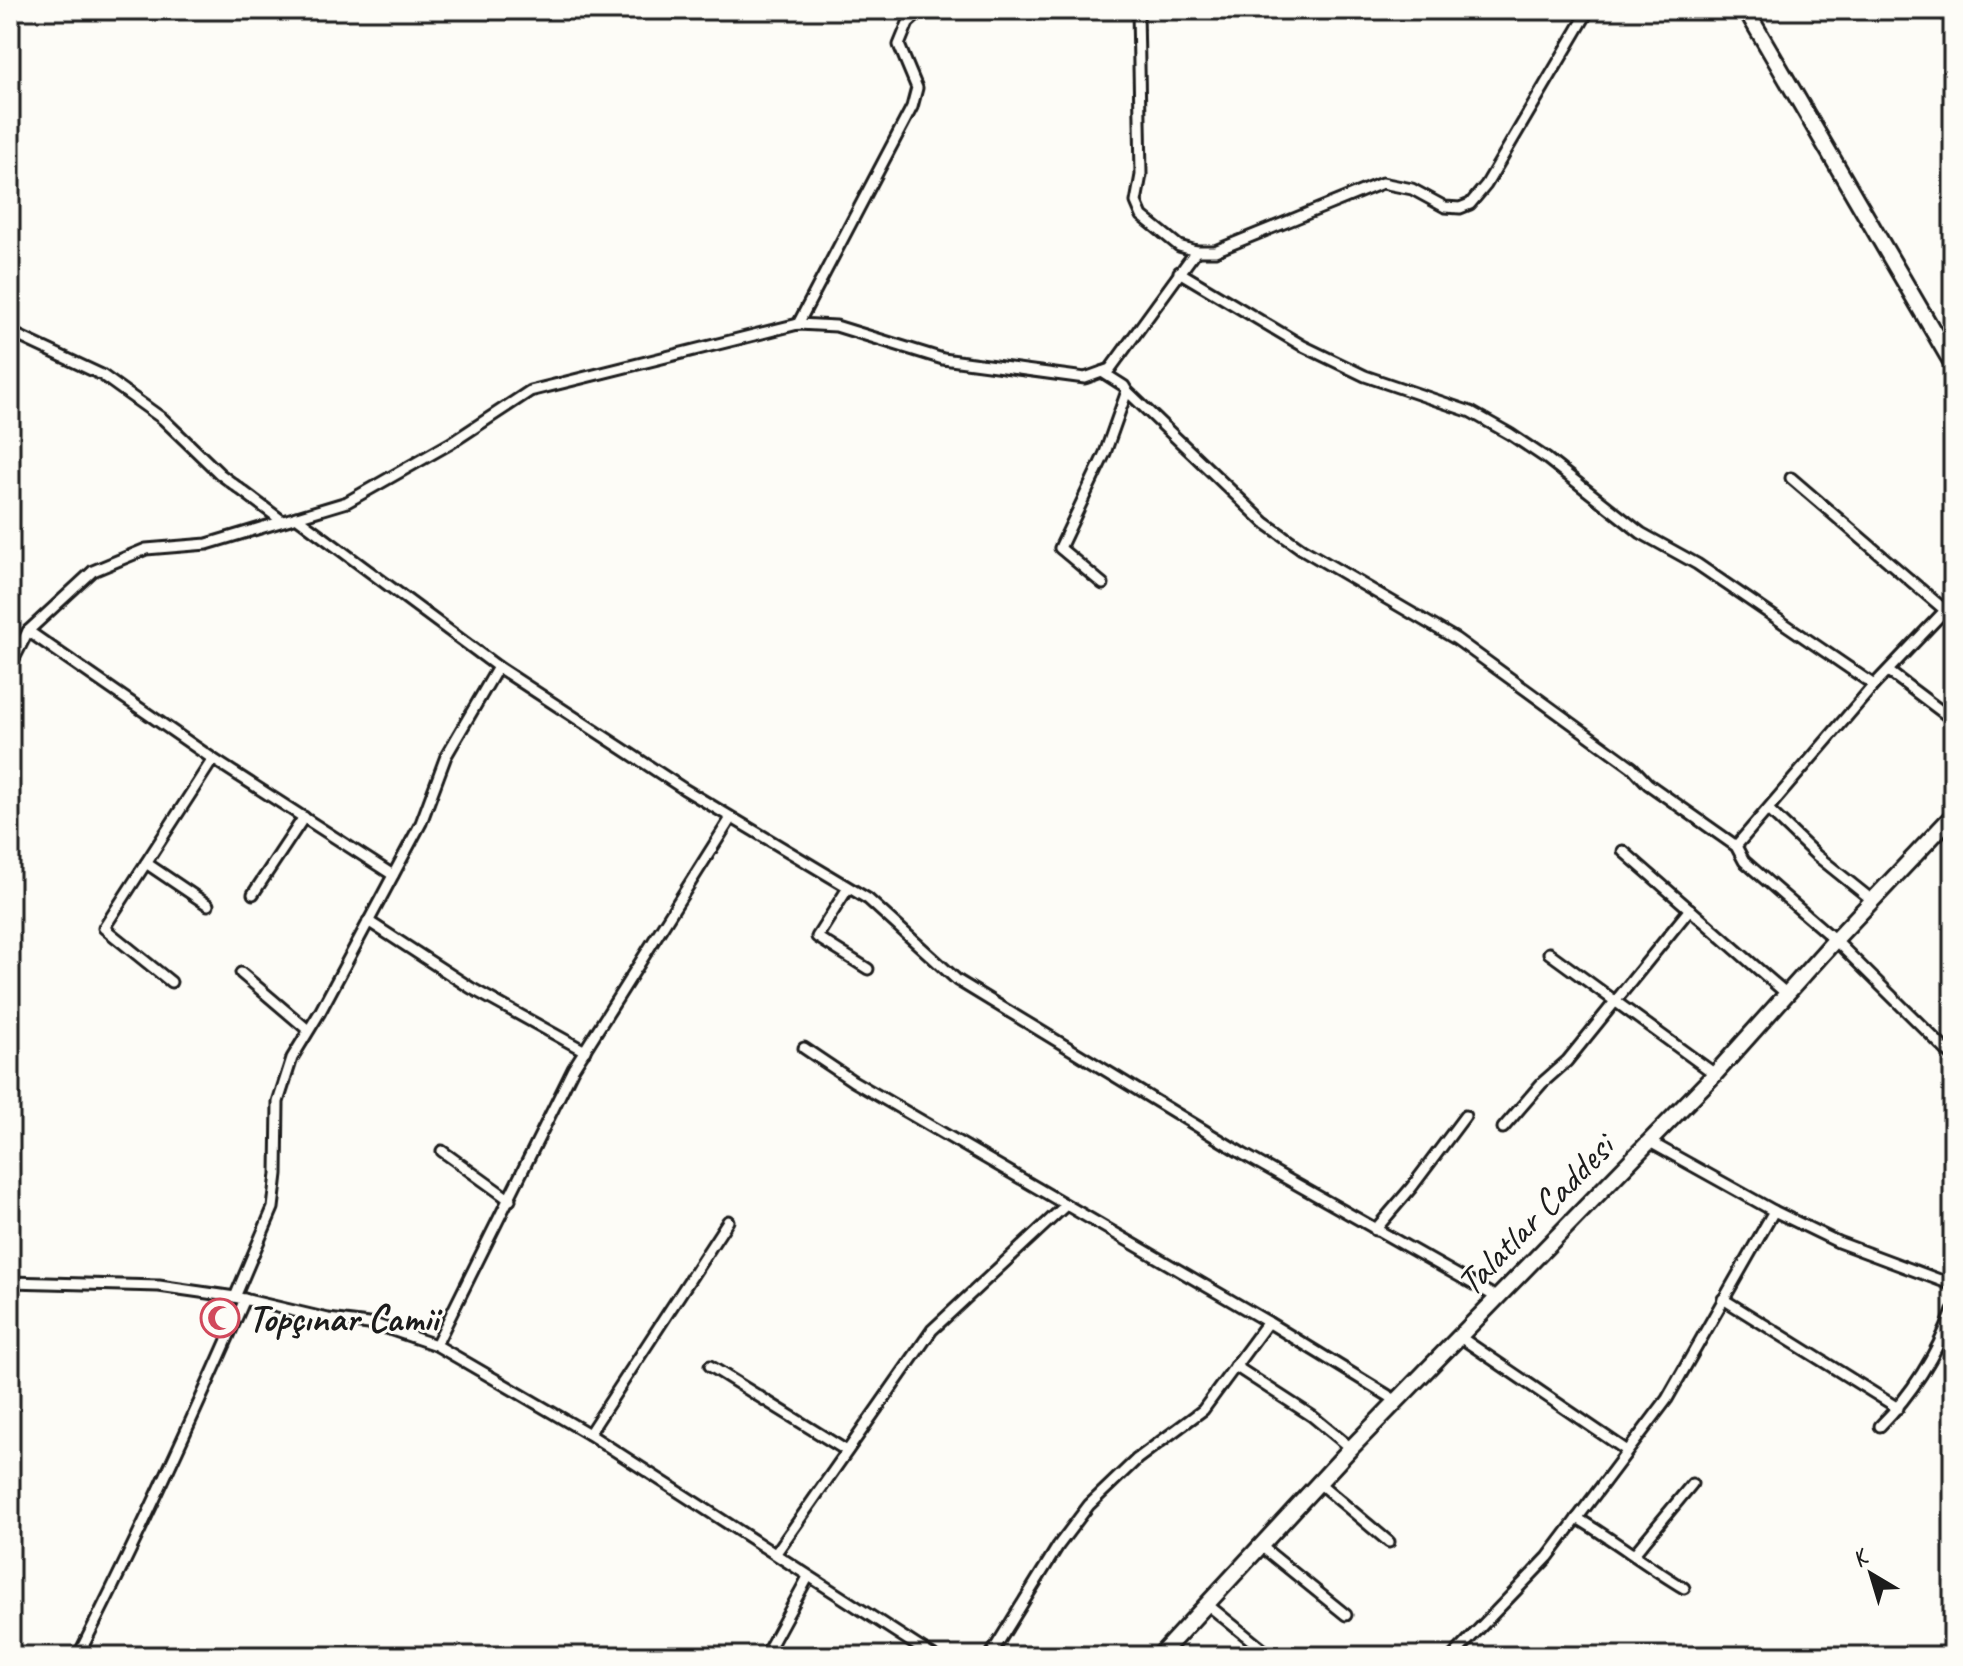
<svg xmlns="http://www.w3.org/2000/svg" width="1963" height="1666" font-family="Caveat,sans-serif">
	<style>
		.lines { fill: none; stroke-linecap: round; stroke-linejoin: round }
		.street-casing { stroke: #1c1c1c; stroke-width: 15 }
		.secondary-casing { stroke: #1c1c1c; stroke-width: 20 }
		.street { stroke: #fdfcf7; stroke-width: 9 }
		.secondary { stroke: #fdfcf7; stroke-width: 14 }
		.labels { text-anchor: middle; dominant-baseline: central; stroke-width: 6; stroke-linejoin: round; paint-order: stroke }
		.street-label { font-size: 38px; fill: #1c1c1c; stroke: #fdfcf7 }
		.poi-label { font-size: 38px; font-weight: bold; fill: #1c1c1c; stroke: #fdfcf7; text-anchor: start }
	</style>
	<rect width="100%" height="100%" fill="#fdfcf7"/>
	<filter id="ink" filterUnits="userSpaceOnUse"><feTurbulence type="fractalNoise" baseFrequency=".0125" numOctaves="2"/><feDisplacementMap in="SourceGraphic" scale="16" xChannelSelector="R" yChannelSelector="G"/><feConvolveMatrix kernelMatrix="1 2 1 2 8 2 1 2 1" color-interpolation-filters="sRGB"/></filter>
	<g filter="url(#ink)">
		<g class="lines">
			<defs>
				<g id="street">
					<path d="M 1138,10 L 1141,175 L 1136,202 L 1142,216 L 1179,246 L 1196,251 L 1215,251 L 1382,183 L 1412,189 L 1445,207 L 1460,208 L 1470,204 L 1486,185 L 1589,10"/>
					<path d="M 1179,272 L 1303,346 L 1365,376 L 1471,412 L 1510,434 L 1546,458 L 1641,533 L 1697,564 L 1874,685"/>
					<path d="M 798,324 L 912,107 L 917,88 L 899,45 L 908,23 L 922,10"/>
					<path d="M 10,332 L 102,375 L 163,419 L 220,474 L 281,520"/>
					<path d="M 1102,372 L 1124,386 L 1127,391 L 1105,453 L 1060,548 L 1103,584"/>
					<path d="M 1127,391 L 1265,523 L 1302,549 L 1456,639 L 1632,767 L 1648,784 L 1736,846 L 1744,861 L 1835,940 L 1953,1057"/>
					<path d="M 1791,478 L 1953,617"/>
					<path d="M 296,517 L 498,667 L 684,789 L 868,899 L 957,980 L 1243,1154 L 1498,1298"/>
					<path d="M 28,631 L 213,759 L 393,875"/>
					<path d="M 10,667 L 28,631 L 93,571 L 146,549 L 207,544 L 347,502 L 451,443 L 530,391 L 798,324 L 836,326 L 943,359 L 1085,378 L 1110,369 L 1196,251"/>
					<path d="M 1888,671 L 1953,720"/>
					<path d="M 1769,810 L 1816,855 L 1872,900"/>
					<path d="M 1736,846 L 1874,685 L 1953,602"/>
					<path d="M 1623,851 L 1788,995"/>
					<path d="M 146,863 L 208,905"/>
					<path d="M 848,888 L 817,937 L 868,969"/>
					<path d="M 253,894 L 304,817"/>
					<path d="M 368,921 L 471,988 L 585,1051"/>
					<path d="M 1549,953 L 1715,1074"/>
					<path d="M 241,973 L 308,1030"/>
					<path d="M 171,982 L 104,928 L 213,759"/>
					<path d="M 804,1048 L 853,1081 L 1268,1322 L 1397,1401"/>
					<path d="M 1503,1128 L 1542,1083 L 1567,1061 L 1690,909"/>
					<path d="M 1650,1142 L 1774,1211 L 1838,1242 L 1953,1285"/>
					<path d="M 442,1151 L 510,1200"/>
					<path d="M 1375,1230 L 1411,1188 L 1465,1116"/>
					<path d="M 10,1282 L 159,1286 L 235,1297 L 328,1319 L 377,1325 L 436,1345 L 589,1434 L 933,1656"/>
					<path d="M 235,1297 L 273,1208 L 277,1174 L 278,1102 L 292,1058 L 320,1012 L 421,823 L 446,756 L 498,667"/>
					<path d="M 1723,1299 L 1898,1408"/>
					<path d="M 1460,1337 L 1626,1450"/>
					<path d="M 436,1345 L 573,1069 L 731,818"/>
					<path d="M 710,1366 L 847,1451"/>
					<path d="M 1235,1366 L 1312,1416 L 1351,1448"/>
					<path d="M 1880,1426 C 1912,1394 1937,1353 1953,1311"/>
					<path d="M 589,1434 L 728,1221"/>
					<path d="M 1319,1483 L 1389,1542"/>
					<path d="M 1577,1518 C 1614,1540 1647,1566 1684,1588"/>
					<path d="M 1261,1546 L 1346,1615"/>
					<path d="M 776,1553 L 932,1330 L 1066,1205"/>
					<path d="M 1634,1554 L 1692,1484"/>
					<path d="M 1208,1605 L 1271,1656"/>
					<path d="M 78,1656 C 138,1539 192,1420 245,1299"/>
					<path d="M 765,1656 L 808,1577"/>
					<path d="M 990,1656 L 1058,1546 L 1089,1505 L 1137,1459 L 1203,1410 L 1268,1322"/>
					<path d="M 1453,1656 L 1548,1557 L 1667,1399 L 1774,1211"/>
				</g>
				<g id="secondary">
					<path d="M 1746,10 L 1953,365"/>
					<path d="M 1159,1656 L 1351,1448 L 1715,1074 L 1835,940 L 1953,815"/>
				</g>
			</defs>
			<!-- street casing -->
			<use href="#street" class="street-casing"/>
			<!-- secondary casing -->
			<use href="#secondary" class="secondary-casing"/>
			<!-- street -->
			<use href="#street" class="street"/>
			<!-- secondary -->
			<use href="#secondary" class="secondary"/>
		</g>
	</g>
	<!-- icons -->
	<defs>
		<symbol id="mosque-ring" viewBox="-11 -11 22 22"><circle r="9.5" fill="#fdfcf7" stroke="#d1495b" stroke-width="1.5"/><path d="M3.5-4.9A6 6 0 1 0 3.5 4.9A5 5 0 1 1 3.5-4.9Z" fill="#d1495b"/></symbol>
	</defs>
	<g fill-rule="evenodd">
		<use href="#mosque-ring" x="198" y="1296" width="44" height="44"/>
	</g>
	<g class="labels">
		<!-- street labels -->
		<g class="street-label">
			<text transform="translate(1535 1215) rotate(-46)">Talatlar Caddesi</text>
		</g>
		<!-- poi labels -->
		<g class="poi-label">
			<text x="248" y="1318">Topçınar Camii</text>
		</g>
	</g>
	<!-- margin -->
	<rect width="1963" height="1666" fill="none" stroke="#fdfcf7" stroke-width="40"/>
	<rect x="20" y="20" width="1923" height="1626" fill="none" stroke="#1c1c1c" stroke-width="3" filter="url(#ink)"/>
	<!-- north arrow -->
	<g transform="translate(1871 1574) rotate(322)" stroke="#fdfcf7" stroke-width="6" paint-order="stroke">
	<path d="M0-6L14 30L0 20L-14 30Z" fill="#1c1c1c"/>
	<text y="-12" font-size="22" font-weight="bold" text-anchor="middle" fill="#1c1c1c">K</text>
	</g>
</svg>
